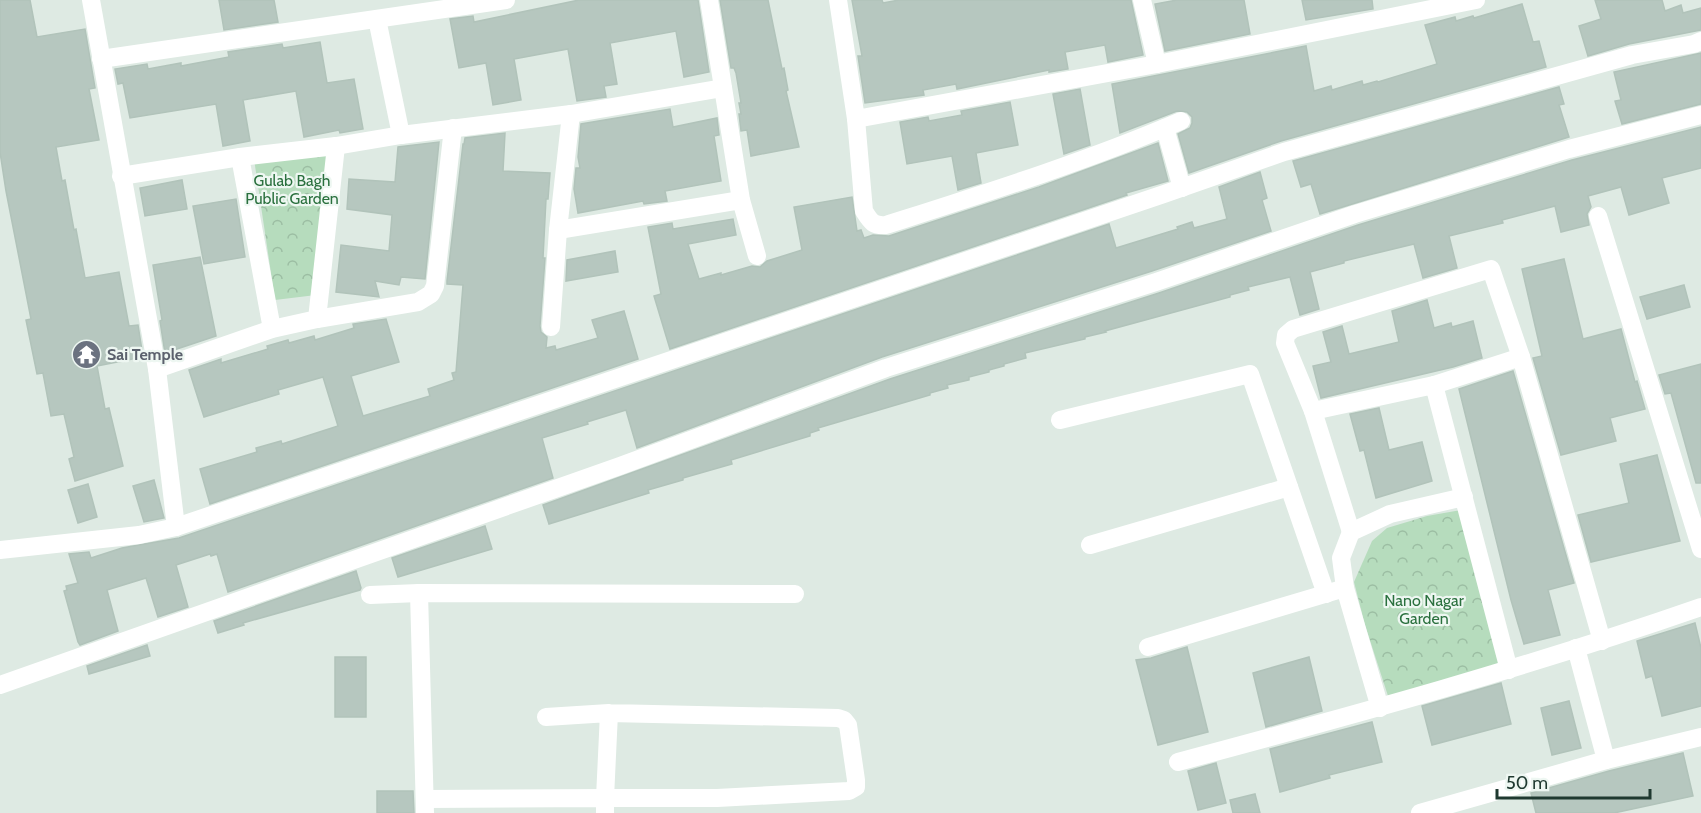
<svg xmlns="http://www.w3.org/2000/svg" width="1701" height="813" font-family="Cabin,sans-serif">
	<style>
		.park { fill: url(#park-crowns) }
		.building { fill: #b6c7bf; stroke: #b1c3ba; stroke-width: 1.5 }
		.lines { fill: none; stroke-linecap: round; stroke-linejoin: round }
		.minor { stroke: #fff; stroke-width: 18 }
		.labels { text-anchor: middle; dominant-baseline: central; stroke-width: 4.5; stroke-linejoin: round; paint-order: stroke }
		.park-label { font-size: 16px; fill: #2a703e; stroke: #eef7f2 }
		.worship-label { font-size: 16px; font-weight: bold; fill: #5b616d; stroke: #eef7f2; text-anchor: start }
	</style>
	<defs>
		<pattern id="park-crowns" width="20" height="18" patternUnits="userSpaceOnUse" patternTransform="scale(1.5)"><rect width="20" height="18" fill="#b6dcbd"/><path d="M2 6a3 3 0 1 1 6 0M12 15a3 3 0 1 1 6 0" fill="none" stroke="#9cbea3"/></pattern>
	</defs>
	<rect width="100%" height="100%" fill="#deeae3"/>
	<!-- park -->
	<g class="park">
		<path d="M 329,153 L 316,295 L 275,300 L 254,159 Z"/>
		<path d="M 1461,510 L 1503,666 L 1389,699 L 1365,625 L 1354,582 L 1372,541 L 1387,528 L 1427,516 Z"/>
	</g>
	<!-- building -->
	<g class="building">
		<path d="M 0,0 L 30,0 L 37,37 L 85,29 L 95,88 L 89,89 L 99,140 L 56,147 L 62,181 L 65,180 L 74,230 L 76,229 L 85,278 L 119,272 L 129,326 L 138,325 L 143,357 L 97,366 L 105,409 L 109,408 L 123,466 L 75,481 L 69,459 L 74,457 L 64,414 L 51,416 L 43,373 L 37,374 L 26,320 L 31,319 L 6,191 L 0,152 Z"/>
		<path d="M 219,0 L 274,0 L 278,22 L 224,30 Z"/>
		<path d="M 579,0 L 698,0 L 709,72 L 684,77 L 676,31 L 610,43 L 617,84 L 604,86 L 606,97 L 577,101 L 568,49 L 514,59 L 521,100 L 493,105 L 486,63 L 459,68 L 450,19 L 473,16 L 474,22 Z"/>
		<path d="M 720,0 L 768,0 L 782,69 L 784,68 L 788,90 L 786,91 L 799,147 L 751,156 L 747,130 L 741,131 L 739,114 L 741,114 L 739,103 L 741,103 L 736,73 L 734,68 L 731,68 Z"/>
		<path d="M 852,0 L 882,0 L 883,3 L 899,0 L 1131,0 L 1143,55 L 1108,62 L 1105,45 L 1065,52 L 1068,69 L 1049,72 L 1049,70 L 957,89 L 956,84 L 923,90 L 924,95 L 865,103 L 858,56 L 862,56 Z"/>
		<path d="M 1177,0 L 1244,0 L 1250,34 L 1165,51 L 1155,4 Z"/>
		<path d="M 1302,0 L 1372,0 L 1373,9 L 1306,20 Z"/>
		<path d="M 1595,0 L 1662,0 L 1665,11 L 1681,5 L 1683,13 L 1701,8 L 1701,30 L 1629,44 L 1588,56 L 1579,26 L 1601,19 Z"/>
		<path d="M 1522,4 L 1533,42 L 1539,41 L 1546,67 L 1281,141 L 1189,173 L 1178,134 L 1190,128 L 1192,123 L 1192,117 L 1187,112 L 1177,111 L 1120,133 L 1112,84 L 1306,46 L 1314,91 L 1331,86 L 1332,90 L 1362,81 L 1363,85 L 1377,81 L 1378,82 L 1437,64 L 1425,25 L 1455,17 L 1456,21 L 1473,16 L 1474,18 Z"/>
		<path d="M 320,42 L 327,83 L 354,79 L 363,129 L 340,133 L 339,130 L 304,137 L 296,91 L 243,100 L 250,141 L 223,146 L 216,104 L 130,118 L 123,83 L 118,84 L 115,69 L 147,64 L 148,69 L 181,63 L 181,66 L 229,57 L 228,52 L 282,44 L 283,48 Z"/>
		<path d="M 1701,53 L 1701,104 L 1622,124 L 1615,101 L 1621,100 L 1614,72 Z"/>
		<path d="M 1559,87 L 1564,104 L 1559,105 L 1569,137 L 1320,214 L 1311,184 L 1301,187 L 1293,161 Z"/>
		<path d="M 1080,89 L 1090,145 L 1064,154 L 1053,94 Z"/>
		<path d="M 1010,102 L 1018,145 L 976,153 L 981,183 L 958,190 L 952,156 L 907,164 L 900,122 L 928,117 L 929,121 L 962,115 L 961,111 Z"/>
		<path d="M 670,109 L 673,127 L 717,118 L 719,135 L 714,136 L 721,181 L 665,191 L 667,201 L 644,204 L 643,201 L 578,213 L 574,189 L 576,168 L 580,168 L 578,157 L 581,124 Z"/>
		<path d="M 1701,127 L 1701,168 L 1662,178 L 1669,203 L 1629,215 L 1621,187 L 1588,196 L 1591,207 L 1587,214 L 1589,225 L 1561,232 L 1555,206 L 1502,220 L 1503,223 L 1449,236 L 1457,268 L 1423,278 L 1414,244 L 1344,261 L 1344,263 L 1310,272 L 1319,309 L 1300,315 L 1290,277 L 1248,287 L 1249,290 L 1230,295 L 1230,297 L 1105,331 L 1106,332 L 1085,337 L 1085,339 L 1025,353 L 1026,358 L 1004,364 L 1004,366 L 989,370 L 989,372 L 969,377 L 969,380 L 947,385 L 948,388 L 930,393 L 930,395 L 818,428 L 819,430 L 810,433 L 810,436 L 731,460 L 732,464 L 683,478 L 683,480 L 648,490 L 649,493 L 549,524 L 543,505 L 890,379 L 1159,293 L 1358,225 L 1572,160 Z"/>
		<path d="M 505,133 L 503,171 L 550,173 L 548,199 L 546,199 L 543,258 L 545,258 L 540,326 L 541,332 L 547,337 L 546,348 L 555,346 L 556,350 L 598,338 L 592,320 L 624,311 L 638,359 L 210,504 L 200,469 L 257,452 L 256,448 L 281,441 L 282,444 L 338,426 L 323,377 L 278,390 L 279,394 L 204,417 L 189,370 L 221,359 L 221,363 L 268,349 L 267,346 L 288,340 L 289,343 L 314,336 L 315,340 L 354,328 L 353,324 L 386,319 L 399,362 L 351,376 L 363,416 L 430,396 L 428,389 L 454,380 L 452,373 L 456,372 L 463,285 L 447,284 L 447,281 L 463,144 L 464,144 L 465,138 Z"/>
		<path d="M 439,142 L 425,279 L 401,277 L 399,285 L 375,281 L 379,297 L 336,292 L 341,245 L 389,251 L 392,215 L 347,209 L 349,179 L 395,182 L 398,147 Z"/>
		<path d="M 1158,143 L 1168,181 L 1126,193 L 1127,195 L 670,349 L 654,296 L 661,294 L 648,227 L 672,223 L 673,229 L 733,219 L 736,235 L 688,244 L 699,279 L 721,273 L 721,275 L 752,266 L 760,267 L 767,261 L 802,250 L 794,207 L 852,197 L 857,231 L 861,230 L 864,238 L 873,235 L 889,236 L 1039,187 Z"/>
		<path d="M 1260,172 L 1267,198 L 1262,200 L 1271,231 L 1152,271 L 882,357 L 637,448 L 626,410 L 587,422 L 588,424 L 542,438 L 553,478 L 228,592 L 217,554 L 211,556 L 210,554 L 176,565 L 188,607 L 158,617 L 146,578 L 107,590 L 118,631 L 80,645 L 78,642 L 64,591 L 67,590 L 66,586 L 78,583 L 69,554 L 89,552 L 91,558 L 122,548 L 179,538 L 1109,224 L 1116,248 L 1178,229 L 1177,227 L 1192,222 L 1194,228 L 1227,219 L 1219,187 Z"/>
		<path d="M 182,180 L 187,209 L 145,216 L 140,188 Z"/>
		<path d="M 236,199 L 245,257 L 204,264 L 193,206 Z"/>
		<path d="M 615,251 L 618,272 L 566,281 L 567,260 Z"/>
		<path d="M 200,257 L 216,336 L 165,353 L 160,321 L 162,320 L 153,265 Z"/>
		<path d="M 1564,259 L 1583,339 L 1621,329 L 1635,382 L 1637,381 L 1645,409 L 1610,418 L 1616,441 L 1561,455 L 1533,358 L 1542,356 L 1522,269 Z"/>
		<path d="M 1684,285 L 1690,307 L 1647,319 L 1640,297 Z"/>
		<path d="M 1427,300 L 1434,328 L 1451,323 L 1452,327 L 1473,321 L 1482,358 L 1453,367 L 1321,398 L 1313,366 L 1331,362 L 1323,332 L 1342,326 L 1349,354 L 1399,342 L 1392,311 Z"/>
		<path d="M 1701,364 L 1701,483 L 1696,483 L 1671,393 L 1665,394 L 1659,375 Z"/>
		<path d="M 1513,371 L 1574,583 L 1548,590 L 1560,635 L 1524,644 L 1511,600 L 1459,389 Z"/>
		<path d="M 1379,408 L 1389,450 L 1422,442 L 1432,481 L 1376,498 L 1364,450 L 1360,451 L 1350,414 Z"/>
		<path d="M 1657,455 L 1680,541 L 1591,562 L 1578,515 L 1629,503 L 1620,464 Z"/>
		<path d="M 154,480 L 164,518 L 144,522 L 133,486 Z"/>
		<path d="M 88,484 L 97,517 L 78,523 L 68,490 Z"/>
		<path d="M 485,526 L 492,549 L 398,577 L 392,558 Z"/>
		<path d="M 356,571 L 361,588 L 360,590 L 243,623 L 244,625 L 218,633 L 214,621 Z"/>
		<path d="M 1695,623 L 1701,648 L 1701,706 L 1662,716 L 1652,676 L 1646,678 L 1637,641 Z"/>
		<path d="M 147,645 L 150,656 L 89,674 L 87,666 Z"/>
		<path d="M 1187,647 L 1208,732 L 1158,745 L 1136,660 L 1151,658 Z"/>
		<rect x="335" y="657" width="31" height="60"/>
		<path d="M 1309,657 L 1322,711 L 1266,727 L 1253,673 Z"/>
		<path d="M 1501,683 L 1511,724 L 1432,745 L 1422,706 Z"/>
		<path d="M 1569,701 L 1581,748 L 1552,755 L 1541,708 Z"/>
		<path d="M 1372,722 L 1382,762 L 1329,775 L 1330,778 L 1280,792 L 1270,749 Z"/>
		<path d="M 1683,753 L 1693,796 L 1614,813 L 1536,813 L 1531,793 L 1609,771 Z"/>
		<path d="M 1216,763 L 1226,803 L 1198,810 L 1188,771 Z"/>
		<path d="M 377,791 L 413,791 L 414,813 L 377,813 Z"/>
		<path d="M 1255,794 L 1260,813 L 1233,813 L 1230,800 Z"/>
	</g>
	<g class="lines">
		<!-- minor -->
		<g class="minor">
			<path d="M 91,0 L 157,369 L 176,527"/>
			<path d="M 709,0 L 741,200 L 757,256"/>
			<path d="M 838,0 L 856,119 L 1157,64 L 1476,0"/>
			<path d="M 1142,0 L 1157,64"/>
			<path d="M 377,19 L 401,135"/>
			<path d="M 101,59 L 506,0"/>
			<path d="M 856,119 L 864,211 C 871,222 873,226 886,225 C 986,193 1085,162 1181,121"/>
			<path d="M 1165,128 L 1182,188"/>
			<path d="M 240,157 L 272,329"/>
			<path d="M 121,176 L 240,157 L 336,146 L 401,135 L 571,114 L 723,88"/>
			<path d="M 1598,216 L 1701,549"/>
			<path d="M 558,230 L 741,200"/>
			<path d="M 317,319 L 418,302 L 431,294 L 435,286 L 453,128"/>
			<path d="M 551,327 L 558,230 L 571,114"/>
			<path d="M 157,369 L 272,329 L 317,319 L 336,146"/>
			<path d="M 1434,385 L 1521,357"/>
			<path d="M 1313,411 L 1285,343 L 1286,335 L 1293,329 L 1491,269 L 1521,357 L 1602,641"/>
			<path d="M 1060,420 L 1250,374 L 1326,594"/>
			<path d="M 1351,532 L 1313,411 L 1434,385 L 1509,670"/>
			<path d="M 1090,545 L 1289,487"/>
			<path d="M 0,550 L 139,535 L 176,527 L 1164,194 L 1284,152 L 1632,55 L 1694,44 L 1701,41"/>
			<path d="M 1345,588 L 1341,558 L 1351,532 L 1390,514 L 1464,497"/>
			<path d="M 419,593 L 425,813"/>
			<path d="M 370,595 L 419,593 L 795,594"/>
			<path d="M 1148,647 L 1345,588 L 1380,708"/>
			<path d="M 1576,648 L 1606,760"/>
			<path d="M 0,685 L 620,466 L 886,368 L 1156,282 L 1355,214 L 1569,149 L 1701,115"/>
			<path d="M 546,717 L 609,713 L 838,718 L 844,720 L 848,725 L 856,780 L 856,787 L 849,791 L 717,798 L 605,798 L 609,713"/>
			<path d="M 1178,762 C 1354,715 1529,667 1701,607"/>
			<path d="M 425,799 L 605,798 L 605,813"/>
			<path d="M 1420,813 L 1606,760 L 1701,737"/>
		</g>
	</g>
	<!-- icons -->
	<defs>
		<symbol id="temple-disc" viewBox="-11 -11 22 22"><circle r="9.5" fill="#6b7280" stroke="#eef7f2"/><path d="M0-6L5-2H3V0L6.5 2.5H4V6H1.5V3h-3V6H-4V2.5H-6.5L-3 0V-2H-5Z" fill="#fff"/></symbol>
	</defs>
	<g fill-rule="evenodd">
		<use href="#temple-disc" x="70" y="338" width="33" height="33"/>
	</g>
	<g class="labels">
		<!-- park labels -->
		<g class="park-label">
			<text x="292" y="180">Gulab Bagh<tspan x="292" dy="18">Public Garden</tspan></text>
			<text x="1424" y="600">Nano Nagar<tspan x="1424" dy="18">Garden</tspan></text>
		</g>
		<!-- worship labels -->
		<g class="worship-label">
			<text x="107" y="354">Sai Temple</text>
		</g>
	</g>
	<!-- scale -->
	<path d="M1497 789v9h153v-9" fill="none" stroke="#1f3930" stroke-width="3"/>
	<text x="1506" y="789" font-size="18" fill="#1f3930" stroke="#eef7f2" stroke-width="4.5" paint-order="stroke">50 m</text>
</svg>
